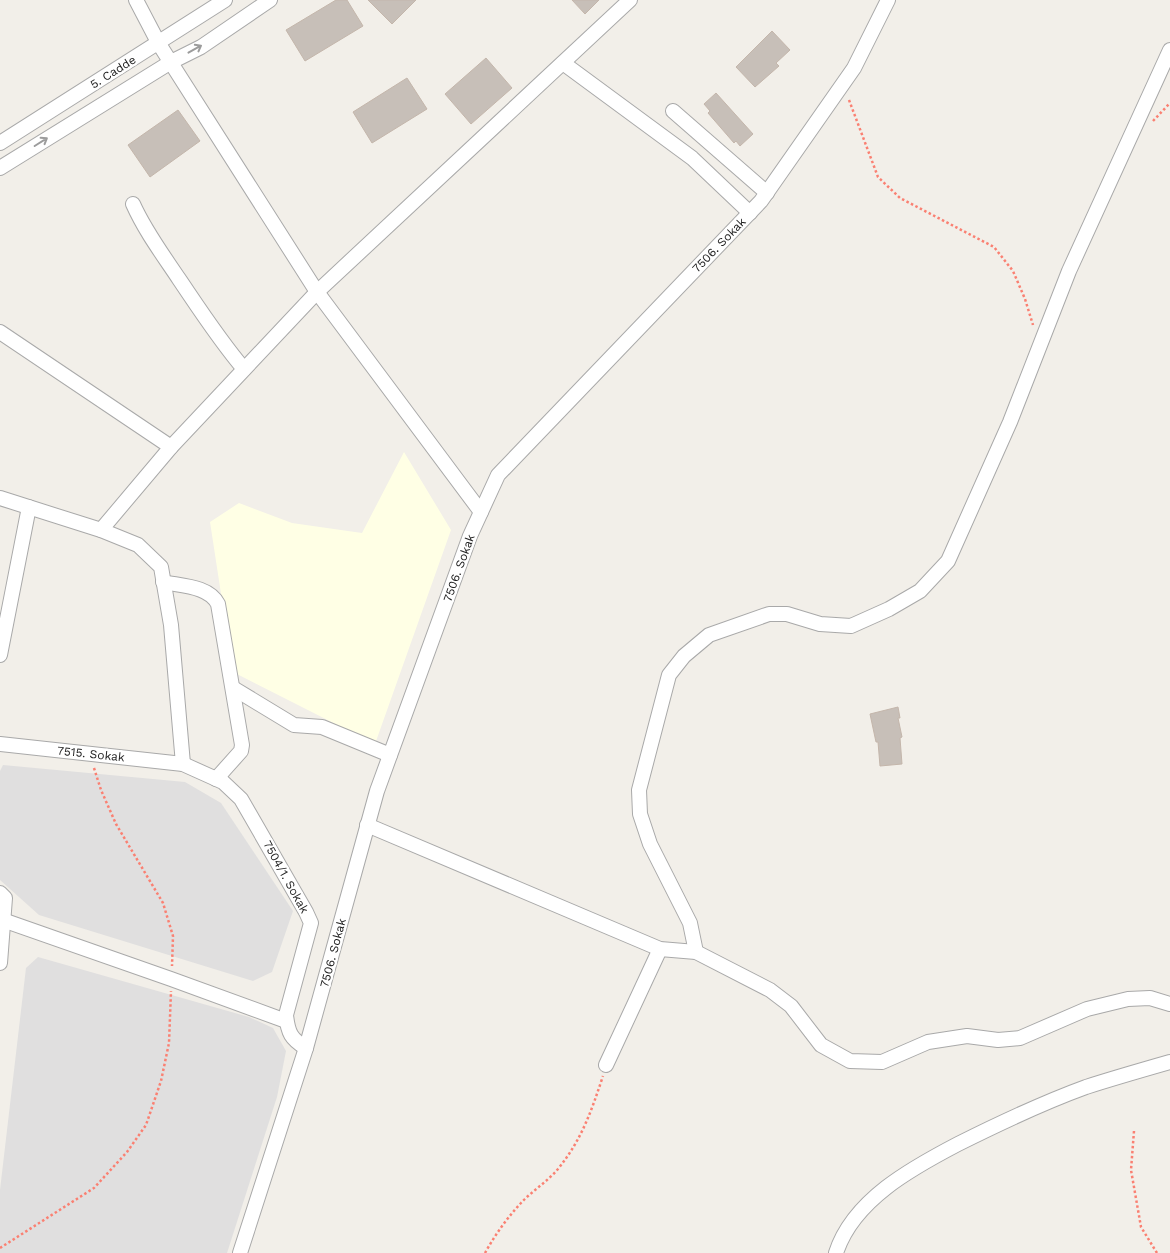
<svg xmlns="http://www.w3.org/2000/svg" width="1170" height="1253" font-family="'Work Sans',sans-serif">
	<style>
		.residential { fill: #e0dfdf }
		.education { fill: #ffffe5 }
		.building { fill: #c7bfb8; stroke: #c4b6ab }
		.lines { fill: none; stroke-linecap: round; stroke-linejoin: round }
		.minor-casing { stroke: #a9a9a9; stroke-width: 16 }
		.path { stroke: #fa8072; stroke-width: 2.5; stroke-dasharray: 2.5 2.5; stroke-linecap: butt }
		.minor { stroke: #fff; stroke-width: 14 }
		.oneway { stroke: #9c9c9c }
		.labels { text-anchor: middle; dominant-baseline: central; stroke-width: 4.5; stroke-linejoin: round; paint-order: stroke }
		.street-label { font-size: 12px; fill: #222; stroke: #fff }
	</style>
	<rect width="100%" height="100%" fill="#f2efe9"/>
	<!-- residential -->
	<g class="residential">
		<path d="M 3,765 L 185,782 L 221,803 L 293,911 L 272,972 L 253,981 L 39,915 L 0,880 L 0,771 Z"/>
		<path d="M 38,957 L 249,1017 L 273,1028 L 286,1051 L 277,1097 L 227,1253 L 0,1253 L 0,1190 L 26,968 Z"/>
	</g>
	<!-- education -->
	<path class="education" d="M 404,452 L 451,530 L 375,744 L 233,672 L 210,522 L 239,503 L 292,523 L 362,533 Z"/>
	<!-- building -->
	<g class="building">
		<path d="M 336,0 L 347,0 L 363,26 L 305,61 L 286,30 Z"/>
		<path d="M 368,0 L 416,0 L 392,24 Z"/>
		<path d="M 572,0 L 599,0 L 585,14 Z"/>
		<path d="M 772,31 L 790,50 L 776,63 L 779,66 L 755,87 L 736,67 Z"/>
		<path d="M 486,58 L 512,88 L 471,124 L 445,94 Z"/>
		<path d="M 407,78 L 427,109 L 372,143 L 353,112 Z"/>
		<path d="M 716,93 L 753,134 L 740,146 L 736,141 L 734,143 L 708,113 L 710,111 L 704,104 Z"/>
		<path d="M 178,110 L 200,141 L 150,177 L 128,145 Z"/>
		<path d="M 898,707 L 900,718 L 898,718 L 902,737 L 900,738 L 902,764 L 880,766 L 878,742 L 876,742 L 870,714 Z"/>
	</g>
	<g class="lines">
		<defs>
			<g id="minor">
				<path d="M 136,0 L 159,44 L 317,292 L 481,512"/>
				<path d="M 563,63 L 692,158 L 750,213"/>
				<path d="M 673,111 L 767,193"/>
				<path d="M 0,143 L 225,0"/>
				<path d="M 0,168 L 171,62 L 201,47 L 270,0"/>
				<path d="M 133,204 C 145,231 163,255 179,279 C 200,310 220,341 244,369"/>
				<path d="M 0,332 L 171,447"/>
				<path d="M 0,498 L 101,530 L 138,545 L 161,567 L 171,625 L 183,764"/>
				<path d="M 101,530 L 171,447 L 317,292 L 630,0"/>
				<path d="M 163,582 C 182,586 209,586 218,604 L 242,745 L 241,751 L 216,779"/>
				<path d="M 0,655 L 29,507"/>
				<path d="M 233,688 L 294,725 L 322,727 L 390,755"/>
				<path d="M 0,744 L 183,764 L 223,782 L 241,799 L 306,912 L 311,923 L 286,1015 C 288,1033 291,1039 306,1048"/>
				<path d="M 367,825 L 660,949 L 696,952 L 770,990 L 791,1006 L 821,1045 L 850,1061 L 882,1062 L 928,1042 L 967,1036 L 998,1040 L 1020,1038 L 1087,1009 L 1128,999 L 1150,998 L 1170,1004"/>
				<path d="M 0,893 L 5,898 L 0,963"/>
				<path d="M 0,919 L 171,979 L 286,1021"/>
				<path d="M 696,952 L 690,923 L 650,844 L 640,814 L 639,790 L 669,675 L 684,656 L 709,635 L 769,614 L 787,614 L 820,624 L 851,626 L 889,609 L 920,591 L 948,561 L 1010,422 L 1069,271 L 1170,50"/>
				<path d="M 606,1065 L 660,949"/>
				<path d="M 240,1253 L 306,1048 L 377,791 L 470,536 L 498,475 L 761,201 L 854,68 L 888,0"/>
				<path d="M 836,1253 C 853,1200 912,1168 958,1144 C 1000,1123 1042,1103 1086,1087 C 1114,1078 1142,1070 1170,1062"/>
			</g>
		</defs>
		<!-- minor casing -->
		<use href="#minor" class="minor-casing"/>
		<!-- path -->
		<g class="path">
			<path d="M 849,100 L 878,177 L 900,198 L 994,247 L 1013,271 L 1025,299 L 1033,325"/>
			<path d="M 1153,121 L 1170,103"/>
			<path d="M 94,768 L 101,790 L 116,824 L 163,903 L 173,936 L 172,966"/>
			<path d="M 1134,1131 L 1131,1170 L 1141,1227 L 1157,1253"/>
			<path d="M 0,1248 L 94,1188 L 127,1152 L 146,1125 L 161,1081 L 169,1043 L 171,991"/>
			<path d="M 485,1253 C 495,1235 507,1218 521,1203 C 532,1191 547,1182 558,1169 C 582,1139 591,1112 603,1076"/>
		</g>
		<!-- minor -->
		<use href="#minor" class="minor"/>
	</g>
	<!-- one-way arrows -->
	<defs><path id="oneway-shaft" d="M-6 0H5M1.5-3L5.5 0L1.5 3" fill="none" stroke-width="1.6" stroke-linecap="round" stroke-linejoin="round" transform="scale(1.25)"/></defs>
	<g class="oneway">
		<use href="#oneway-shaft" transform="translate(195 49) rotate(-29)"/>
		<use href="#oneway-shaft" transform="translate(41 142) rotate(-32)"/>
	</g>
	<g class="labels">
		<!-- street labels -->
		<g class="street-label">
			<text transform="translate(113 72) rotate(-32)">5. Cadde</text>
			<text transform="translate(719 245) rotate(-46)">7506. Sokak</text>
			<text transform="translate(459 568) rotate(-70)">7506. Sokak</text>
			<text transform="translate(91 754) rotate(6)">7515. Sokak</text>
			<text transform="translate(286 877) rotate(61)">7504/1. Sokak</text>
			<text transform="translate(333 953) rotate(-75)">7506. Sokak</text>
		</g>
	</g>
</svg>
